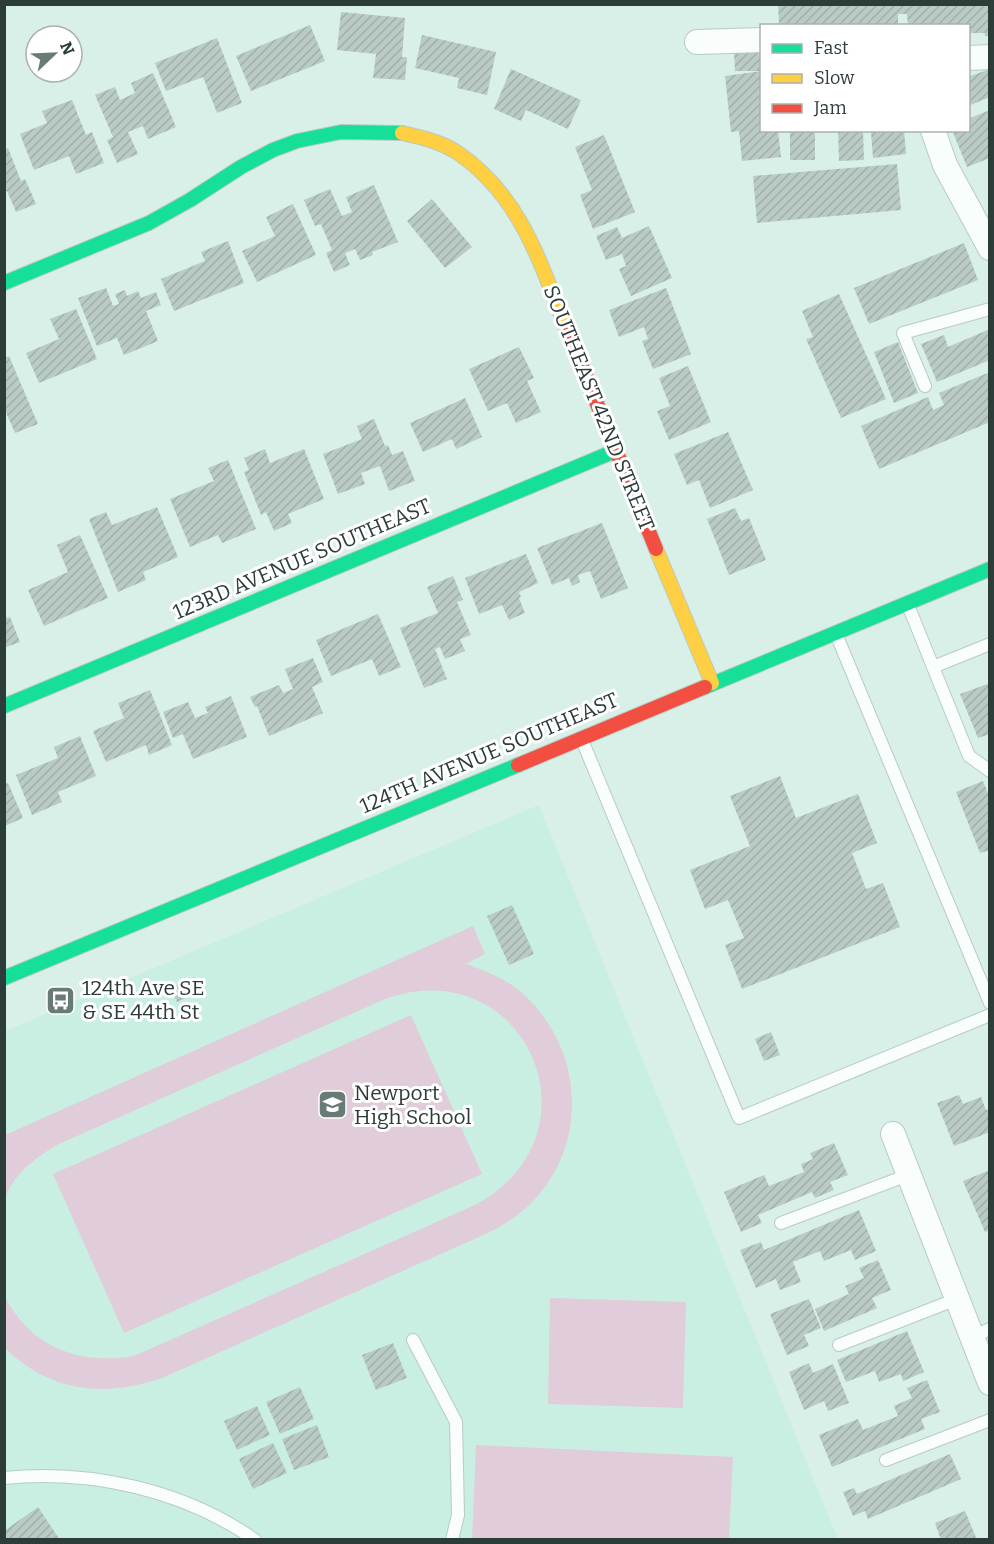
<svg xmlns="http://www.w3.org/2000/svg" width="994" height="1544" font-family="Bitter,serif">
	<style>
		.built { fill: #c9efe3 }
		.green { fill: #e1ccd9 }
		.building { fill: url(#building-hatch) }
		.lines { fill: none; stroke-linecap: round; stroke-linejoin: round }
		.lane-casing { stroke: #b9cac4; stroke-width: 14 }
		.street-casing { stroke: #b9cac4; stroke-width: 26 }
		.fast-casing { stroke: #b9cac4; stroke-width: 16 }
		.slow-casing { stroke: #b9cac4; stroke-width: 16 }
		.jam-casing { stroke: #b9cac4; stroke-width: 16 }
		.lane { stroke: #f9fdfc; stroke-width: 12 }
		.street { stroke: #f9fdfc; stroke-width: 24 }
		.fast { stroke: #16e098; stroke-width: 14 }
		.slow { stroke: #ffcf43; stroke-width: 14 }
		.jam { stroke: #f24e42; stroke-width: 14 }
		.labels { text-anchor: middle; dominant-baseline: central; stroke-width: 6; stroke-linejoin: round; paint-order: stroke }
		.street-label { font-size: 21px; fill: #2c3c38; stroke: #fff }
		.poi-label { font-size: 21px; fill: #2c3c38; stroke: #fff; text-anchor: start }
	</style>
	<defs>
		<pattern id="building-hatch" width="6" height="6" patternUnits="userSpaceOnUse" patternTransform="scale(1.5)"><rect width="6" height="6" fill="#bacbc5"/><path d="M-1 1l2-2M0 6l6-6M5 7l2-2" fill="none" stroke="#a0afaa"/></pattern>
	</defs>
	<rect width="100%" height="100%" fill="#d9f0e8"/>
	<!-- built -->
	<path class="built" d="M 539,805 L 838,1539 L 5,1540 L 5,1031 Z"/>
	<!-- green -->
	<g class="green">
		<path d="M 473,926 L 485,954 L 466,964 C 486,971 506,979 522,993 C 586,1050 590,1149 526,1208 C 515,1218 501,1226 488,1233 L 162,1378 C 104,1398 50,1392 5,1348 L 5,1297 C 32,1348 78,1365 134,1356 L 475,1205 C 607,1134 525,949 385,999 L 59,1144 C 36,1157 16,1172 5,1197 L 5,1135 Z"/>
		<path d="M 411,1015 L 482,1174 L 124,1333 L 53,1174 Z"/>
		<path d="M 550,1298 L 686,1302 L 683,1408 L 548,1404 Z"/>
		<path d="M 476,1445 L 733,1457 L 729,1539 L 472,1539 Z"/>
	</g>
	<!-- building -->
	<g class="building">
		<path d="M 778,4 L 990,4 L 990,36 L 985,36 L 985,33 L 968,33 L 968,26 L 908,26 L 907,14 L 898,14 L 898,26 L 779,26 Z"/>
		<path d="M 341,12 L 405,18 L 402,57 L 407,57 L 405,80 L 373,78 L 376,54 L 337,50 Z"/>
		<path d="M 310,25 L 325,61 L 251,91 L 236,56 Z"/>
		<path d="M 422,35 L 496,52 L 487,95 L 457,88 L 459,78 L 415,68 Z"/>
		<path d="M 217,38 L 242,103 L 217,113 L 203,77 L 166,91 L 155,63 Z"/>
		<path d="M 760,50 L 760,71 L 735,71 L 734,51 Z"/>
		<path d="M 511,69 L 581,100 L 568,129 L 526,110 L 521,121 L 494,109 Z"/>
		<path d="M 990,69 L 990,97 L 968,106 L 968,77 Z"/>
		<path d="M 762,71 L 762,130 L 778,130 L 781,157 L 742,161 L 739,131 L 731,132 L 725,76 Z"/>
		<path d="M 153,73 L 176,127 L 148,139 L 143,126 L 128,132 L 138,154 L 117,163 L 107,140 L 113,137 L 95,95 L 115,87 L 120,100 L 135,93 L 131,83 Z"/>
		<path d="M 72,100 L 86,135 L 92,132 L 104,163 L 76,174 L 69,156 L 34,170 L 20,134 L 47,123 L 42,111 Z"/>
		<path d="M 990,110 L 990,158 L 967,167 L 952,130 L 968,130 L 968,119 Z"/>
		<rect x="790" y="130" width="25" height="30"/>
		<path d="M 838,130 L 863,130 L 864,160 L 839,161 Z"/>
		<path d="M 886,130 L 904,130 L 906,154 L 873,158 L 871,132 Z"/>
		<path d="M 604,135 L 635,212 L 593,229 L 580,195 L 592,190 L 575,147 Z"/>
		<path d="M 8,148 L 21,181 L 25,179 L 36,204 L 16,212 L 7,191 L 4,192 L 4,150 Z"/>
		<path d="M 897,164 L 901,210 L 757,223 L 753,176 Z"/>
		<path d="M 374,185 L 398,242 L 372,252 L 373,255 L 360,260 L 355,249 L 345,253 L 350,265 L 334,272 L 326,253 L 332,250 L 321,224 L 315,226 L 304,200 L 330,189 L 342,216 L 352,212 L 346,197 Z"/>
		<path d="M 432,199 L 472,247 L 445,268 L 407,221 Z"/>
		<path d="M 293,204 L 316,255 L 257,282 L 242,251 L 275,236 L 266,217 Z"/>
		<path d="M 649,226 L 672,278 L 631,296 L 619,269 L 626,266 L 622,254 L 606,260 L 596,236 L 617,227 L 622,238 Z"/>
		<path d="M 228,241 L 244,283 L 174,311 L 161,279 L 205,261 L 201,252 Z"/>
		<path d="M 964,243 L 978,280 L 869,324 L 854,288 Z"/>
		<path d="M 106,288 L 113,306 L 119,304 L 115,294 L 125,290 L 127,296 L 138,291 L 141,298 L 156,292 L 161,305 L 146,311 L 158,341 L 124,355 L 117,338 L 97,346 L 78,298 Z"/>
		<path d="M 666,288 L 691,354 L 653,369 L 642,341 L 648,339 L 644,327 L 619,337 L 609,310 Z"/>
		<path d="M 839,294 L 886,399 L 841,418 L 806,339 L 813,337 L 802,311 Z"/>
		<path d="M 76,309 L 97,359 L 39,383 L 26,353 L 59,339 L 50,319 Z"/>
		<path d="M 990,329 L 990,360 L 937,382 L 921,344 L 944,335 L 948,347 Z"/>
		<path d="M 898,342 L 918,393 L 894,403 L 874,352 Z"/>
		<path d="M 519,347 L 534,378 L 527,381 L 541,412 L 516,423 L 507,403 L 488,411 L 469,369 Z"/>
		<path d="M 9,356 L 38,424 L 15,433 L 4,408 L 4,358 Z"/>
		<path d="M 688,366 L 711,422 L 669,440 L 657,411 L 670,406 L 659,378 Z"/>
		<path d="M 990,372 L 990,422 L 879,469 L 861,426 L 928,397 L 933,410 L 944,405 L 939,393 Z"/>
		<path d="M 465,398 L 482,437 L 456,449 L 452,439 L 423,452 L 410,423 Z"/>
		<path d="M 374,419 L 385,446 L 388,445 L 392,455 L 403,451 L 415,481 L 389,491 L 380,466 L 361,473 L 365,484 L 338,494 L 323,454 L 362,439 L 357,426 Z"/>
		<path d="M 728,432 L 753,490 L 710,508 L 699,480 L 687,485 L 674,454 Z"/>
		<path d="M 265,449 L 270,463 L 304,449 L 324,499 L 288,514 L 292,523 L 274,531 L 266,512 L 261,515 L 244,472 L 249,470 L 244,458 Z"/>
		<path d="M 228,460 L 256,529 L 222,543 L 218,535 L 190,547 L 170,499 L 214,481 L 208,468 Z"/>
		<path d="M 157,507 L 178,557 L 143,572 L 146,580 L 118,592 L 89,519 L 106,512 L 112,525 Z"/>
		<path d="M 735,508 L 741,521 L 749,518 L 766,560 L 729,575 L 707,519 Z"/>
		<path d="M 602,523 L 628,588 L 601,599 L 590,571 L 578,575 L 580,582 L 572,586 L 569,578 L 552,585 L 537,548 Z"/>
		<path d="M 80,535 L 108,598 L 44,626 L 28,590 L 68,572 L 57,545 Z"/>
		<path d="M 526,554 L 538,583 L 519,592 L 521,597 L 519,598 L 525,613 L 509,620 L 502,605 L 479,614 L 465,578 Z"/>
		<path d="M 453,576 L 463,600 L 457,602 L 471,635 L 460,639 L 465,651 L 445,659 L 440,647 L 435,649 L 447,679 L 424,688 L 400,628 L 438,613 L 427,587 Z"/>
		<path d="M 4,612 L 7,618 L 10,617 L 20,642 L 4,648 Z"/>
		<path d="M 378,614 L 401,667 L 379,676 L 372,659 L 331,676 L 316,640 Z"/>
		<path d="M 313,658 L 323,682 L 312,687 L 323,713 L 269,736 L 257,706 L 255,707 L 250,697 L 279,685 L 283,693 L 293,689 L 285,669 Z"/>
		<path d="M 990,683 L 990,734 L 978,738 L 960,694 Z"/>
		<path d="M 150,690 L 172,745 L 149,755 L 146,745 L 106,762 L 93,731 L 124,718 L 118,703 Z"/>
		<path d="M 231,696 L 247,737 L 193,759 L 183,734 L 173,738 L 163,712 L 188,702 L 195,718 L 208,713 L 205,707 Z"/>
		<path d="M 80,736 L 96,776 L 58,792 L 62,802 L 32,815 L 16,775 L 58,758 L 54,747 Z"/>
		<path d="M 780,776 L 796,818 L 858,794 L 877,843 L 852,853 L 866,889 L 883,883 L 900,927 L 742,989 L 725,945 L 744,938 L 728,900 L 705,909 L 690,870 L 750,846 L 730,796 Z"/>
		<path d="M 983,781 L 990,798 L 990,850 L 980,853 L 956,792 Z"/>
		<path d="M 8,783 L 23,818 L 5,826 L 5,784 Z"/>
		<path d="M 512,905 L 534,954 L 509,965 L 487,916 Z"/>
		<path d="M 195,977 L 201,991 L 177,1002 L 170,988 Z"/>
		<path d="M 771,1032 L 780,1055 L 764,1061 L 755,1039 Z"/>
		<path d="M 959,1095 L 963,1104 L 981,1097 L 986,1110 L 990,1109 L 990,1132 L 954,1146 L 937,1103 Z"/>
		<path d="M 834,1143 L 848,1175 L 830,1182 L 834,1190 L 815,1198 L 812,1192 L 758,1215 L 762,1223 L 741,1232 L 724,1192 L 764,1175 L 769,1186 L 804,1172 L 801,1164 L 813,1159 L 810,1153 Z"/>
		<path d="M 990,1170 L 990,1230 L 985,1232 L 963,1181 Z"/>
		<path d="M 859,1210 L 876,1251 L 855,1260 L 851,1250 L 824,1261 L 820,1251 L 793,1262 L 801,1282 L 780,1290 L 776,1279 L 756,1288 L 740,1250 L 761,1242 L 764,1250 Z"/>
		<path d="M 878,1260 L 891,1290 L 872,1298 L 877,1308 L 824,1331 L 815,1309 L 849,1294 L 845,1286 L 864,1278 L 859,1268 Z"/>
		<path d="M 809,1299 L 821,1328 L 804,1335 L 809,1346 L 787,1355 L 770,1314 Z"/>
		<path d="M 907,1331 L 924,1372 L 903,1381 L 901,1374 L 879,1382 L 875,1371 L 846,1382 L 837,1360 Z"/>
		<path d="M 393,1343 L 407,1378 L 376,1390 L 362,1355 Z"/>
		<path d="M 809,1363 L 813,1373 L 833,1364 L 849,1403 L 828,1411 L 824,1401 L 804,1410 L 789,1372 Z"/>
		<path d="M 927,1380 L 940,1412 L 921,1419 L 925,1429 L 832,1467 L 819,1435 L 858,1419 L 863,1430 L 898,1416 L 894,1406 L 912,1398 L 907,1388 Z"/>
		<path d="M 300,1387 L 314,1419 L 280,1434 L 266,1402 Z"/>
		<path d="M 257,1406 L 270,1435 L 237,1450 L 224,1421 Z"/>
		<path d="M 317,1425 L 329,1457 L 294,1470 L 282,1439 Z"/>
		<path d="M 273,1443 L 287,1473 L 253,1489 L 239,1459 Z"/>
		<path d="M 950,1454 L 961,1479 L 868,1519 L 865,1511 L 853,1516 L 843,1492 L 854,1488 L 857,1494 Z"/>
		<path d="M 38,1507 L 60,1540 L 5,1540 L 4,1531 Z"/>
		<path d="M 965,1511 L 977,1540 L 941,1540 L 935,1523 Z"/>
	</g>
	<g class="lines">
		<defs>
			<g id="lane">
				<path d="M 925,386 L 903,333 L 990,309"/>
				<path d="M 908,605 L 969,756 L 990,771"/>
				<path d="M 836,634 L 990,1003"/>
				<path d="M 933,667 L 990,644"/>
				<path d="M 582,740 L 739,1118 L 990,1015"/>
				<path d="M 781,1223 L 908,1175"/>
				<path d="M 972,1337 L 990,1329"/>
				<path d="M 413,1340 L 456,1422 L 458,1515 L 452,1540"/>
				<path d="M 839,1345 L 957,1299"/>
				<path d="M 886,1460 L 990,1420"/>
				<path d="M 4,1478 C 90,1469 184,1490 255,1540"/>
			</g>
			<g id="street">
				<path d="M 697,42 L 762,40"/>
				<path d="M 968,58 L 990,57"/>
				<path d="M 933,130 L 945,165 L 990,248"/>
				<path d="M 893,1134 L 990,1383"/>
			</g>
			<g id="fast">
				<path d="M 4,283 L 149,223 L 190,200 L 241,167 L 273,150 L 297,141 L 341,132 L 402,133"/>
				<path d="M 705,687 L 990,569"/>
				<path d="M 4,706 L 615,451"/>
				<path d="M 4,978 L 518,765"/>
			</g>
			<g id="slow">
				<path d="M 402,133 C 420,137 442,142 458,153 C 521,196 540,263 567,330"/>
				<path d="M 656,549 L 712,683"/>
			</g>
			<g id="jam">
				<path d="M 567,330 L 656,549"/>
				<path d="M 518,765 L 705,687"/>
			</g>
		</defs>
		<!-- lane casing -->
		<use href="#lane" class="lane-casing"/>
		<!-- street casing -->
		<use href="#street" class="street-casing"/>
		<!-- fast casing -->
		<use href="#fast" class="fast-casing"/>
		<!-- slow casing -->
		<use href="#slow" class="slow-casing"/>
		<!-- jam casing -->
		<use href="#jam" class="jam-casing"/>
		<!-- lane -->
		<use href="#lane" class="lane"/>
		<!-- street -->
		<use href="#street" class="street"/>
		<!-- fast -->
		<use href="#fast" class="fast"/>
		<!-- slow -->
		<use href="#slow" class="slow"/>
		<!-- jam -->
		<use href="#jam" class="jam"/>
	</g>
	<!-- icons -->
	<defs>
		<symbol id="bus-square" viewBox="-11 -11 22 22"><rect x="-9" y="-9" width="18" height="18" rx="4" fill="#697b76" stroke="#fff"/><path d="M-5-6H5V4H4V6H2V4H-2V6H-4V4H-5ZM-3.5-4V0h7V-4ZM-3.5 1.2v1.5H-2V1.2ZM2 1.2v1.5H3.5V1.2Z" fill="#fff"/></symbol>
		<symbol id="school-square" viewBox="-11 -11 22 22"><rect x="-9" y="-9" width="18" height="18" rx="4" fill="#697b76" stroke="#fff"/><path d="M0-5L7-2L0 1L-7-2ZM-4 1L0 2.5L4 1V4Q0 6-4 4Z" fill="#fff"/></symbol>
	</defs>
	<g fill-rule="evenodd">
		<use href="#bus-square" x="44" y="984" width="33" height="33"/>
		<use href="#school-square" x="316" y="1088" width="33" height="33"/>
	</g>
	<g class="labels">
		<!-- street labels -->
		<g class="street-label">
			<text transform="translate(599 408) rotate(68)">SOUTHEAST 42ND STREET</text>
			<text transform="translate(302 559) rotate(-23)">123RD AVENUE SOUTHEAST</text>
			<text transform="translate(489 753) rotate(-23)">124TH AVENUE SOUTHEAST</text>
		</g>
		<!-- poi labels -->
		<g class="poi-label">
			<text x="82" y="988">124th Ave SE<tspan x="82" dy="24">&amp; SE 44th St</tspan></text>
			<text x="354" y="1093">Newport<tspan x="354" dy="24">High School</tspan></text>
		</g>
	</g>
	<!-- border -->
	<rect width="994" height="1544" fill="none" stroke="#2c3c38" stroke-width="12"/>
	<!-- legend -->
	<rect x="760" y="24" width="210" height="108" fill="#ffffff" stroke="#abb1af" stroke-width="1.5"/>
	<rect x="772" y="44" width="30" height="9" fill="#16e098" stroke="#abb1af" stroke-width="1.5"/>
	<text x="814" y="54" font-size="18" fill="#2c3c38">Fast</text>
	<rect x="772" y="74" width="30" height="9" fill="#ffcf43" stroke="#abb1af" stroke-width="1.5"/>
	<text x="814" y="84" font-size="18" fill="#2c3c38">Slow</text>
	<rect x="772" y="104" width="30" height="9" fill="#f24e42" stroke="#abb1af" stroke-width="1.5"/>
	<text x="814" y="114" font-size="18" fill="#2c3c38">Jam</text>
	<!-- north arrow -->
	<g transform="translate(54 54) rotate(67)"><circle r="28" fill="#ffffff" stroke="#abb1af" stroke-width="1.5"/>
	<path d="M0-4.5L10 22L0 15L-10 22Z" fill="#697b76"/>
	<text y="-9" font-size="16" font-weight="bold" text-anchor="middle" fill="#2c3c38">N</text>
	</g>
</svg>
